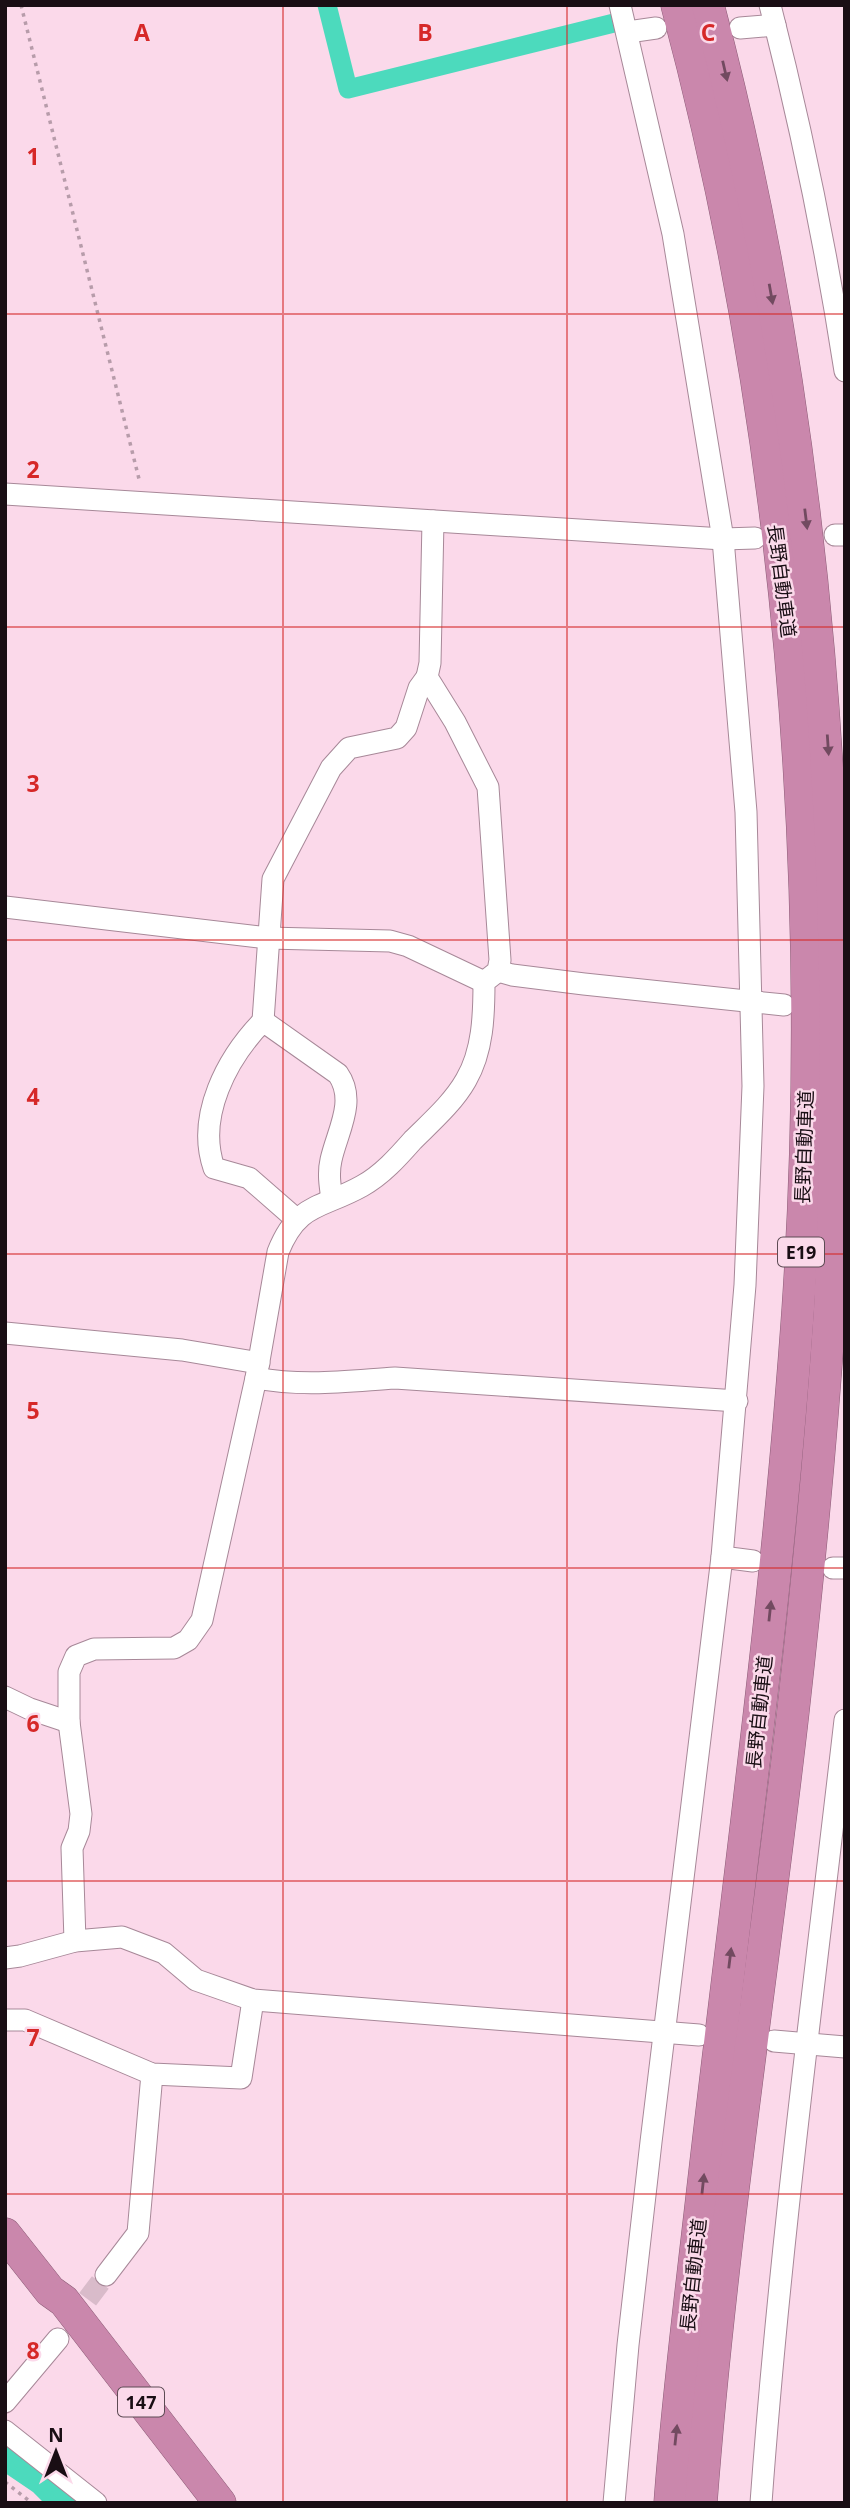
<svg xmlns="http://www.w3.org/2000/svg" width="850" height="2508" font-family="'Open Sans','Noto Sans JP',sans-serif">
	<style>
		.water { fill: #4cdabd }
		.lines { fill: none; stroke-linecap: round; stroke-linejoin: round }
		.canal { stroke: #4cdabd; stroke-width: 19 }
		.minor-tunnel { stroke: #d9bbca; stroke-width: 21; stroke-dasharray: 21 10; stroke-linecap: butt }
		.minor-casing { stroke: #a78898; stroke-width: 23 }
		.highway-casing { stroke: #8c5d77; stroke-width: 33 }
		.path { stroke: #b79caa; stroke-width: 3.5; stroke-dasharray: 3.5 5; stroke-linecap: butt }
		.minor { stroke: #fff; stroke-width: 21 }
		.highway { stroke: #ca87ac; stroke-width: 32 }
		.oneway { fill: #724a60 }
		.grid { fill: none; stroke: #d62828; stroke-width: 2; stroke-opacity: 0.55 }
		.labels { text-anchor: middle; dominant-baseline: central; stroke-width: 5; stroke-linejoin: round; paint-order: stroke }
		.shield { fill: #fbd9ea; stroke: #5d4b54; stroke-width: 2 }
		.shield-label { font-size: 18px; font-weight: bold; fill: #190e14 }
		.street-label { font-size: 19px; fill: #190e14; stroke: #fbd9ea }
		.grid-label { font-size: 23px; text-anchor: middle; font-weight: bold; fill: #d62828; stroke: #fbd9ea; stroke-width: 5; stroke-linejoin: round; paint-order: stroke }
	</style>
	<rect width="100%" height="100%" fill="#fbd9ea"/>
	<!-- water -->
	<path class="water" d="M 5,2444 L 81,2503 L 44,2503 L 33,2492 L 5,2473 Z"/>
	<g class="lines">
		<!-- canal -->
		<path class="canal" d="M 327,5 L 348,89 L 614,23"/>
		<!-- minor-tunnel -->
		<path class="minor-tunnel" d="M 69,2324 L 106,2275"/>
		<defs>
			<g id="minor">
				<path d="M 770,5 C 801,126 826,248 845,371"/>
				<path d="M 740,28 L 775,25"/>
				<path d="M 628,32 L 656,28"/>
				<path d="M 5,494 L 723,539 L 755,538"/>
				<path d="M 835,535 L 845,535"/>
				<path d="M 5,907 L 268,938 L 390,941 L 408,946 L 484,982"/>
				<path d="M 498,971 L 512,975 L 584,984 L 784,1005"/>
				<path d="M 263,1021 L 273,879 L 331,768 L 349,748 L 397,738 L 406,728 L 419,688 L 427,677"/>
				<path d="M 296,1219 L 249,1178 L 214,1168 C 196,1116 227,1058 263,1021 L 338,1074 C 357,1101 337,1132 331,1160 C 328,1173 330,1186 332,1199"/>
				<path d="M 5,1333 L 182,1350 L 259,1363"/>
				<path d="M 256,1378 C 304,1387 348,1381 395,1378 L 737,1401"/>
				<path d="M 722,1557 L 753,1561"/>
				<path d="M 833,1568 L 845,1568"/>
				<path d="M 5,1697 L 30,1709 L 69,1722"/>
				<path d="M 75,1941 L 72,1848 L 79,1831 L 81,1814 L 69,1722 L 69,1672 L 76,1656 L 94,1649 L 174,1648 L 188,1640 L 202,1620 L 256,1378 L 278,1252 C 298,1202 321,1209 362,1186 C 382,1175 398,1157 413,1140 C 431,1122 453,1103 466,1080 C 483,1051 484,1015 484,982 L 498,971 L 500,960 L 488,787 L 455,722 L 427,677 L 430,663 L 433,521"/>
				<path d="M 5,1958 L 20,1956 L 75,1941 L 122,1937 L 164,1953 L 196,1980 L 253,2000 L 699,2035"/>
				<path d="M 5,2020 L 25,2020 L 152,2074 L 241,2078 L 253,2000"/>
				<path d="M 774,2041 L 845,2047"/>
				<path d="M 106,2275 L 138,2233 L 152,2074"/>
				<path d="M 5,2402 L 58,2339"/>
				<path d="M 5,2431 L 96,2503"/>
				<path d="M 614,2503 L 628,2345 L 651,2142 L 722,1557 L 745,1285 L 753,1086 L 746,812 L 723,539 L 673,234 L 620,5"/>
				<path d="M 761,2503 C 780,2241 815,1981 845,1720"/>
			</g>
			<g id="highway">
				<path d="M 5,2234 L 50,2291 L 64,2301 L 220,2503"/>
				<path d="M 670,2503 C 677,2406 689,2310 700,2214 C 734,1912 777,1611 798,1309 C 827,878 789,423 677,5"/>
				<path d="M 701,2503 C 721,2238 763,1975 793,1712 C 808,1578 821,1443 830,1309 C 850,875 820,426 708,5"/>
			</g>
		</defs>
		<!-- minor casing -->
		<use href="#minor" class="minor-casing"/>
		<!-- highway casing -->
		<use href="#highway" class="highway-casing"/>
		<!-- path -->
		<g class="path">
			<path d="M 21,5 L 140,483"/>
			<path d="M 5,2482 L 32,2503"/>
		</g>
		<!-- minor -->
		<use href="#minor" class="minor"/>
		<!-- highway -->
		<use href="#highway" class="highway"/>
	</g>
	<!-- one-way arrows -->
	<defs><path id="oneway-solid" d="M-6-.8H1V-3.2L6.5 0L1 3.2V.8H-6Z" transform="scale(1.75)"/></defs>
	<g class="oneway">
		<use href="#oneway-solid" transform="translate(725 71) rotate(77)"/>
		<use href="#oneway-solid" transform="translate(771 294) rotate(80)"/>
		<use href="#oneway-solid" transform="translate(806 519) rotate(83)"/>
		<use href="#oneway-solid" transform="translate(828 745) rotate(86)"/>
		<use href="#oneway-solid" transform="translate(770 1611) rotate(-84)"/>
		<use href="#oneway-solid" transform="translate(730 1958) rotate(-83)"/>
		<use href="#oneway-solid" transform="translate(703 2184) rotate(-84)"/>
		<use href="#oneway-solid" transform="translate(676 2435) rotate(-84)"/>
	</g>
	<!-- grid -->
	<path class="grid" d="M 283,5 L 283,2503M 567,5 L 567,2503M 5,314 L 845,314M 5,627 L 845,627M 5,940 L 845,940M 5,1254 L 845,1254M 5,1568 L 845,1568M 5,1881 L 845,1881M 5,2194 L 845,2194"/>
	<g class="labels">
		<!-- shield labels -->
		<g class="shield">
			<rect x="778" y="1237.5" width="46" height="29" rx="5"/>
			<rect x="118" y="2387.5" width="46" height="29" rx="5"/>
		</g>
		<g class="shield-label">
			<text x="801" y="1252">E19</text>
			<text x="141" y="2402">147</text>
		</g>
		<!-- street labels -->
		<g class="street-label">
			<text transform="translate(782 581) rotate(83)">長野自動車道</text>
			<text transform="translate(804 1147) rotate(-88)">長野自動車道</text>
			<text transform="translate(759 1712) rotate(-84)">長野自動車道</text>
			<text transform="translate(693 2275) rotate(-84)">長野自動車道</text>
		</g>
	</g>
	<g class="grid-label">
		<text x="142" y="41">A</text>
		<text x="425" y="41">B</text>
		<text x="708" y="41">C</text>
		<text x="33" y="165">1</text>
		<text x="33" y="478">2</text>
		<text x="33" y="792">3</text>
		<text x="33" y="1105">4</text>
		<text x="33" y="1419">5</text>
		<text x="33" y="1732">6</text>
		<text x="33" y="2046">7</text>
		<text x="33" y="2359">8</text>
	</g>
	<!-- border -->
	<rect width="850" height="2508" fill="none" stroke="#190e14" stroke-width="14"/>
	<!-- north arrow -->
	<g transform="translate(56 2452)" stroke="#fbd9ea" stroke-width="5" paint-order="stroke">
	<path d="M0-5L12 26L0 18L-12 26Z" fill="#190e14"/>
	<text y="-10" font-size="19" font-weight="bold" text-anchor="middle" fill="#190e14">N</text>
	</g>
</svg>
